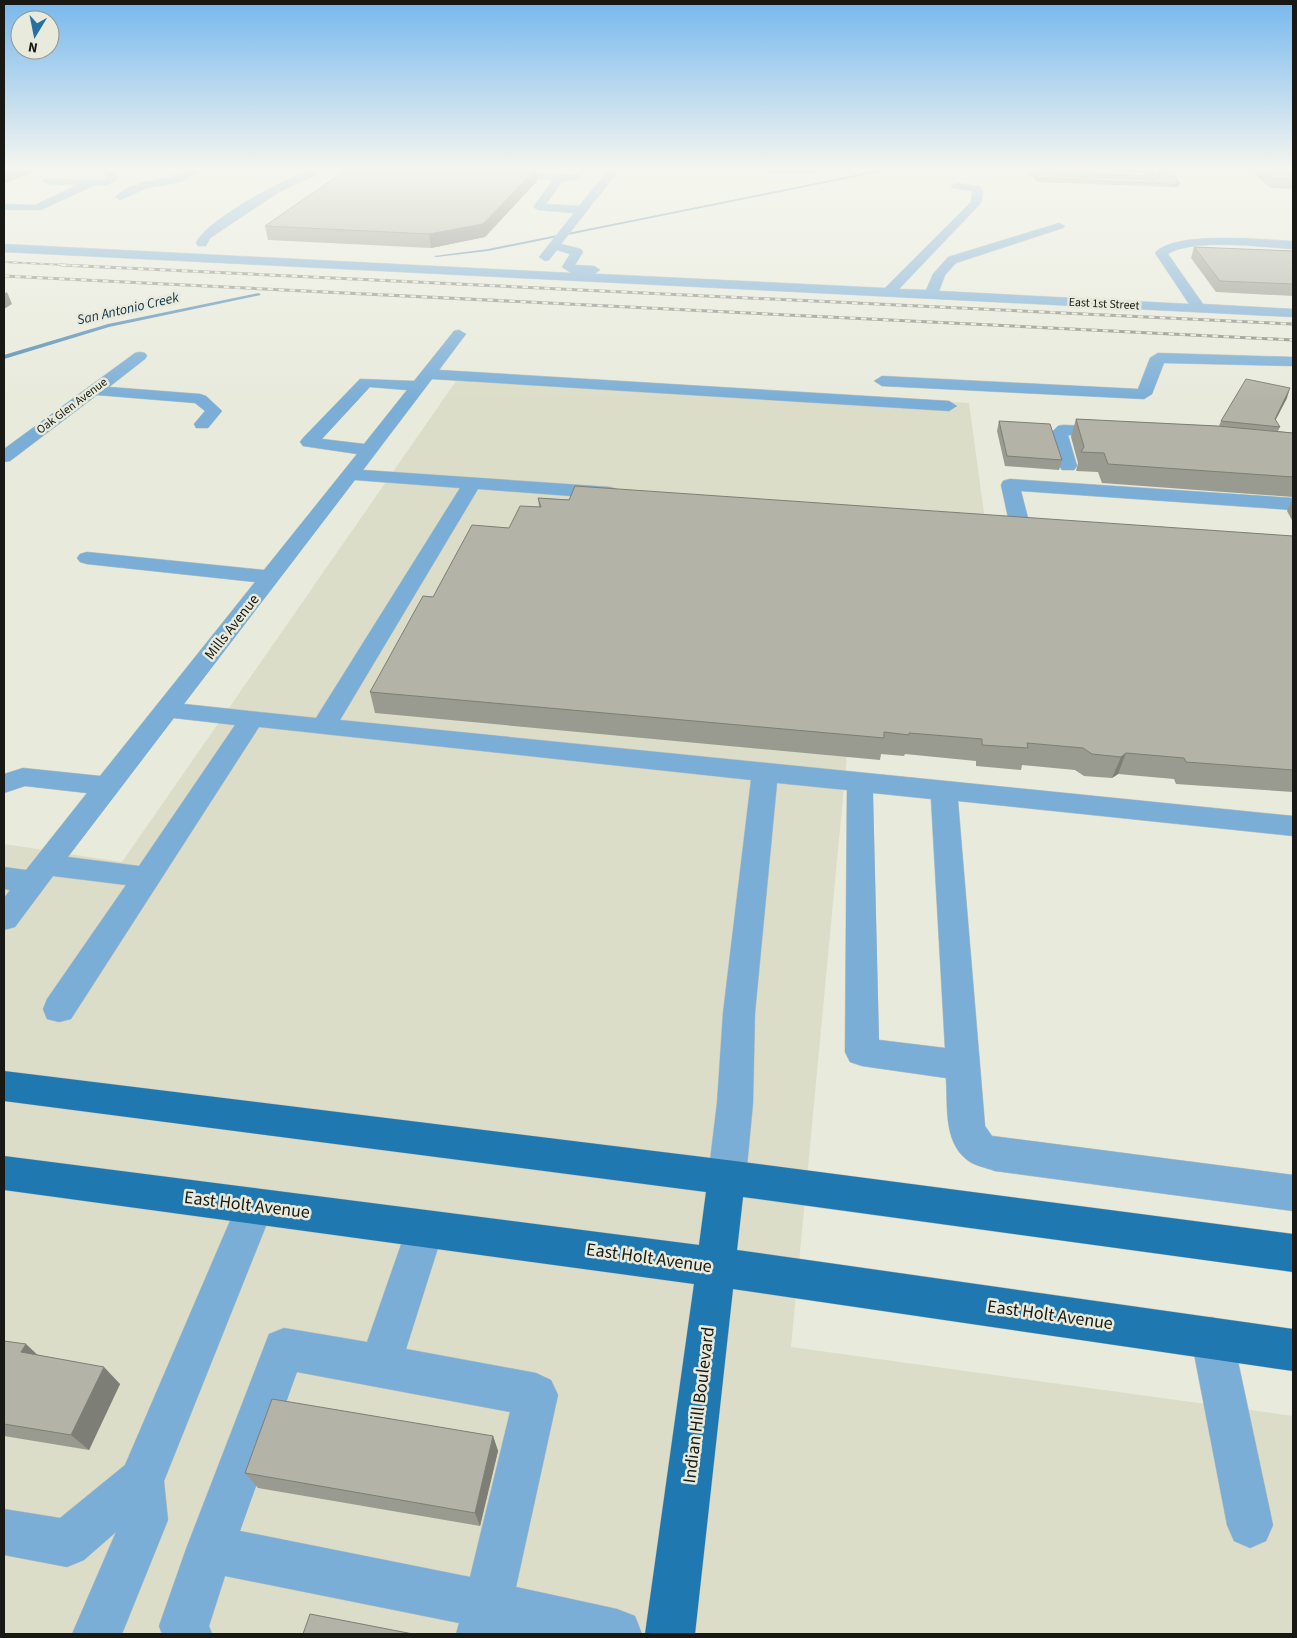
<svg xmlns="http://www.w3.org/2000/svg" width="1297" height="1638" font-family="'Source Sans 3',sans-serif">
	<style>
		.built { fill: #dbddc8 }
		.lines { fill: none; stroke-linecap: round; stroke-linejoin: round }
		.stream { fill: #548cb4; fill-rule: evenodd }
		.minor-casing { stroke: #c3c4b8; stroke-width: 1 }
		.major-casing { stroke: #c3c4b8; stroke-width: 1 }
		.minor { fill: #7baed6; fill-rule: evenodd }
		.major { fill: #2078b1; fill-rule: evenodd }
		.rail-far1-casing { stroke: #8a8b81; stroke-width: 2 }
		.rail-casing { stroke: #8a8b81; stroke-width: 3 }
		.rail-far1 { stroke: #e8eadc; stroke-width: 1; stroke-dasharray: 4.5; stroke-linecap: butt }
		.rail { stroke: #e8eadc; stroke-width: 2; stroke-dasharray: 5.5; stroke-linecap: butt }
		.wall { fill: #9a9b90 }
		.shaded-wall { fill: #7d7e75 }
		.building { fill: #b3b4a7; stroke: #7d7e75 }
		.labels { text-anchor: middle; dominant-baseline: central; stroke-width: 5; stroke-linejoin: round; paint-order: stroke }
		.far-street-label { font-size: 12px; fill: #181914; stroke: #e8eadc }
		.far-water-label { font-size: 14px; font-style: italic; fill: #11334b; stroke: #e8eadc }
		.street-label { font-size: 15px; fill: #181914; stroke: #e8eadc }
		.near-street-label { font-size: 18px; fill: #181914; stroke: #e8eadc }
	</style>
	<rect width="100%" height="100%" fill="#e8eadc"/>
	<!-- built -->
	<path class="built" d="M 463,371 L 969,403 L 986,528 L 869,522 L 791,1347 L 1293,1416 L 1293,1634 L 4,1634 L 4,844 L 122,862 Z"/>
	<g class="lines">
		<!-- stream -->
		<g class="stream">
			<path d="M 880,170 L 889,170 L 488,251 L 436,257 L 434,256 L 488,249 Z"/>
			<path d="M 259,293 L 261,295 L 109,327 L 4,359 L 4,355 L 108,324 Z"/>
		</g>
		<defs>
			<g id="minor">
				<path d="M 109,170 L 122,170 L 116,175 L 118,179 L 108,185 L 93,186 L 41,210 L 4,210 L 4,204 L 35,205 L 77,185 L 48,184 L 43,181 L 44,179 L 103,180 L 107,178 L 105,174 Z"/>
				<path d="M 188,170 L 201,170 L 181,182 L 147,188 L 120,200 L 115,197 C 133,178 165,182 188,170 Z"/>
				<path d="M 310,170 L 326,170 L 279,192 L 210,238 L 206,246 L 198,246 L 196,243 C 207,219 284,179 310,170 Z"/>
				<path d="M 608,170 L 619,170 L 561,244 L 581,249 L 583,252 L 575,265 L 594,266 L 600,270 L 594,274 L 579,273 L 885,288 L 971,202 L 972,191 L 952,188 L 951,186 L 956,183 L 980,186 L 983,192 L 981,203 L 899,289 L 926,290 L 933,274 L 948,257 L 1059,223 L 1065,226 L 1063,228 L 956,263 L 945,275 L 939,291 L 1189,304 L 1155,253 C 1174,230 1264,240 1293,241 L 1293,249 C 1263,247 1192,238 1168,254 L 1203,304 L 1293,309 L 1293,317 L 4,252 L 4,244 L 571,273 L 562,267 L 570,254 L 557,250 L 549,260 L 545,261 L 539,257 L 574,213 L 538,210 L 533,207 L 553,180 L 499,177 L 494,174 L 499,171 L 579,175 L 579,179 L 562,182 L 546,204 L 579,206 Z"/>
				<path d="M 766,170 L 818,170 L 813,173 L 771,173 Z"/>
				<path d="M 1055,170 L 1146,175 L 1143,170 L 1153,170 L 1158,178 L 1153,181 L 1061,178 L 1057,177 Z"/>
				<path d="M 459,330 L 466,334 L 439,370 L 949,401 L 957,406 L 949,411 L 432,379 L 363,470 L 610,487 L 617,489 L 619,493 L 617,497 L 610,499 L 478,489 L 340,720 L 1293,816 L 1293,836 L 958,801 L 985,1126 L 992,1136 L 1293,1175 L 1293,1211 L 995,1171 C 987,1168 972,1165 966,1159 C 943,1140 948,1104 946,1078 L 862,1066 L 850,1062 L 845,1052 L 847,790 L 777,783 L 755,1013 L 753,1103 L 746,1177 L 740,1189 L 727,1194 L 714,1189 L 708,1177 L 717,1103 L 723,1013 L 751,780 L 259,727 L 71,1019 L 59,1022 L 47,1019 L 43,1009 L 47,999 L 126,885 L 53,876 L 15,927 L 4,930 L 4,898 L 10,890 L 4,889 L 4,867 L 26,870 L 87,793 L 25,786 L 4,793 L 4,774 L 23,768 L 100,776 L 255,582 L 87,564 L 80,562 L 77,558 L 80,554 L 87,552 L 264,570 L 357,454 L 303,446 L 300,442 L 303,438 L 360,379 L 414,381 L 454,331 ZM 370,387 L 407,390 L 364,444 L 322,439 ZM 355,480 L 460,488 L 316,718 L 184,704 ZM 174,718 L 235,725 L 139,866 L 68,857 ZM 873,793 L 931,799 L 945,1048 L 879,1040 Z"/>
				<path d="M 140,352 L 145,353 L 147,356 L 145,359 L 109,387 L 200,394 L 206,396 L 222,411 L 208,428 L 196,428 L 194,424 L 205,411 L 195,403 L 97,395 L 10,461 L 4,462 L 4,449 L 135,353 Z"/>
				<path d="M 1158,353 L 1293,357 L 1293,366 L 1164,363 L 1152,394 L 1144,399 L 882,386 L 874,381 L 882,376 L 1138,389 L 1150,358 Z"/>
				<path d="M 1064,425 L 1110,427 L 1116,428 L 1119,432 L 1116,436 L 1110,437 L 1068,435 L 1077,466 L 1074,470 L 1062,470 L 1059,466 L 1049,435 L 1058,426 Z"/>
				<path d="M 1010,479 L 1293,498 L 1293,510 L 1021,491 L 1029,522 L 1026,526 L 1012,526 L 1009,522 L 1001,485 L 1003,481 Z"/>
				<path d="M 255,1188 L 268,1193 L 274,1206 L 164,1481 L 168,1520 L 122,1634 L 72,1634 L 116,1532 L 84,1560 L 67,1567 L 4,1555 L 4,1509 L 60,1518 L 125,1465 L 242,1193 Z"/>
				<path d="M 425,1210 L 439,1216 L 444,1229 L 406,1349 L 536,1373 L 551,1380 L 558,1395 L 516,1587 L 617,1609 L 635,1616 L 642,1634 L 456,1634 L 459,1623 L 225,1576 L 209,1626 L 212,1634 L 162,1634 L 159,1626 L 186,1549 L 269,1334 L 284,1328 L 367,1342 L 411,1216 ZM 297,1372 L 510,1412 L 470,1577 L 240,1531 Z"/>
				<path d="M 1212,1317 L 1227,1323 L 1233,1338 L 1273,1525 L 1266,1541 L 1250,1548 L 1234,1541 L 1227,1525 L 1191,1338 L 1197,1323 Z"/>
			</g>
			<path id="major" d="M 4,1071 L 727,1160 L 1293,1234 L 1293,1272 L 743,1197 L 737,1250 L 1293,1329 L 1293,1371 L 733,1289 L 695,1634 L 645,1634 L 694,1284 L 4,1190 L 4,1156 L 699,1245 L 706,1192 L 4,1101 Z"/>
		</defs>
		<!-- minor casing -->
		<use href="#minor" class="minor-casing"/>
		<!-- major casing -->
		<use href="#major" class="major-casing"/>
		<!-- minor -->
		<use href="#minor" class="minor"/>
		<!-- major -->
		<use href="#major" class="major"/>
		<defs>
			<path id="rail-far1" d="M 4,262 L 87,266"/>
			<g id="rail">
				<path d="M 61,265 L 1293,324"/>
				<path d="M 4,276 L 1293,340"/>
			</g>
		</defs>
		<!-- rail-far1 casing -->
		<use href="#rail-far1" class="rail-far1-casing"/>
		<!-- rail casing -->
		<use href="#rail" class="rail-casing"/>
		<!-- rail-far1 -->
		<use href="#rail-far1" class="rail-far1"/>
		<!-- rail -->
		<use href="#rail" class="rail"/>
	</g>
	<!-- wall -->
	<g class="wall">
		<path d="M 535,170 L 536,170 L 537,181 L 485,237 L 431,248 L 268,240 L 265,226 Z"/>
		<path d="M 1026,170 L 1055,170 L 1056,174 L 1062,176 L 1154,179 L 1158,176 L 1154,170 L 1180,170 L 1179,173 L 1170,171 L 1180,183 L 1179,186 L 1172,187 L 1037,182 Z"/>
		<path d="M 1096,170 L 1143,170 L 1143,173 Z"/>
		<path d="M 1251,170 L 1293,170 L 1293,189 L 1270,188 Z"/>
		<path d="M 1194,247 L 1293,251 L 1293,296 L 1216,292 L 1191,258 Z"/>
		<path d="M 1287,398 L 1275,420 L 1280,427 L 1278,431 L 1293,433 L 1293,497 L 1102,483 L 1098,472 L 1076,471 L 1078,463 L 1071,437 L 1076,419 L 1219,426 L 1221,421 Z"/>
		<path d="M 999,421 L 1062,460 L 1059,470 L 1005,466 L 997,431 Z"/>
		<path d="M 538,498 L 1293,536 L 1293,792 L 1176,784 L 1174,779 L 1118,774 L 1112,778 L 1084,776 L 1075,770 L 1022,765 L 1021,770 L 976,766 L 976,761 L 905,754 L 904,756 L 881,754 L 880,760 L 375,713 L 370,692 L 433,597 L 509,528 L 539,507 Z"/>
		<path d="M 1293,498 L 1293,522 L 1287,511 Z"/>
		<path d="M 4,1341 L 38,1355 L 120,1384 L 89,1450 L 4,1436 Z"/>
		<path d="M 493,1436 L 498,1451 L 480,1526 L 258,1488 L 245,1473 Z"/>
	</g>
	<!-- shaded-wall -->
	<g class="shaded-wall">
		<path d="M 6,170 L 37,170 L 4,184 L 4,171 Z"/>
		<path d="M 535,170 L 536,170 L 537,181 L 485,237 L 431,248 L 429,234 Z"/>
		<path d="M 1180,183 L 1179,186 L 1172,187 L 1173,184 Z"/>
		<path d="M 7,292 L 12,304 L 4,309 L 4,294 Z"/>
		<path d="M 1290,388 L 1287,398 L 1271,429 L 1275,419 Z"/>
		<path d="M 1126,753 L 1118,774 L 1112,778 L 1121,757 Z"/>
		<path d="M 26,1344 L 44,1361 L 21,1352 Z"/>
		<path d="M 104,1367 L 120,1384 L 89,1450 L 71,1435 Z"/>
		<path d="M 493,1436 L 498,1451 L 480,1526 L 475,1513 Z"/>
	</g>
	<!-- building -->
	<g class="building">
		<path d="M 346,170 L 535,170 L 483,224 L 429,234 L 265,226 Z"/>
		<path d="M 1030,170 L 1055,170 L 1056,174 L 1062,176 L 1154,179 L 1161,175 L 1158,170 L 1169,170 L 1180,183 L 1173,184 L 1038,178 Z"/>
		<path d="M 1264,170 L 1293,170 L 1293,179 L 1273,179 Z"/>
		<path d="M 1194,247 L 1293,251 L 1293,284 L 1220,281 Z"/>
		<path d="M 1246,379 L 1290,388 L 1275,419 L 1280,427 L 1221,421 Z"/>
		<path d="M 1076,419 L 1217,426 L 1293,433 L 1293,477 L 1108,464 L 1104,453 L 1081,452 L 1084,447 Z"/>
		<path d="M 999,421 L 1050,424 L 1062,460 L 1007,456 Z"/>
		<path d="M 575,486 L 1293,536 L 1293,770 L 1186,762 L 1184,758 L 1126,753 L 1121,757 L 1092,754 L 1083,748 L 1027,743 L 1028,748 L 982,745 L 982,739 L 909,733 L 909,735 L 884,732 L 884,738 L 370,692 L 423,596 L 433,597 L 472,525 L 509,528 L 520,506 L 541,507 L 538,498 L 569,500 Z"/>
		<path d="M 4,1341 L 26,1344 L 21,1352 L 104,1367 L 71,1435 L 4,1424 Z"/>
		<path d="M 272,1399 L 493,1436 L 475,1513 L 245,1473 Z"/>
		<path d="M 310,1614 L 413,1634 L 303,1634 Z"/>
	</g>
	<!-- sky -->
	<linearGradient id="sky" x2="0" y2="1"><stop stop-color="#77b8ee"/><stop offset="0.42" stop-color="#f5f6ef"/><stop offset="1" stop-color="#f5f6ef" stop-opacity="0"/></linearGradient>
	<rect width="1297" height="400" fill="url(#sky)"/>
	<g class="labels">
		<!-- far-street labels -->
		<g class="far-street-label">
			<text transform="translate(1104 304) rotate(3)">East 1st Street</text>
			<text transform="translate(72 406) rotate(-37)">Oak Glen Avenue</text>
		</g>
		<!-- far-water labels -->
		<g class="far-water-label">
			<text transform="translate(128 309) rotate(-13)">San Antonio Creek</text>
		</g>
		<!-- street labels -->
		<g class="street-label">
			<text transform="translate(232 627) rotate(-52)">Mills Avenue</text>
		</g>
		<!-- near-street labels -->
		<g class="near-street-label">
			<text transform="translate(247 1205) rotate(7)">East Holt Avenue</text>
			<text transform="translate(649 1258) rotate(8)">East Holt Avenue</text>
			<text transform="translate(1050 1315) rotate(8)">East Holt Avenue</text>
			<text transform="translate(699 1405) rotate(-83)">Indian Hill Boulevard</text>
		</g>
	</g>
	<!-- border -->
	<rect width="1297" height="1638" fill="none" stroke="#181914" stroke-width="10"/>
	<!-- north arrow -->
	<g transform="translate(35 35) rotate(190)"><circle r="24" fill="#e8eadc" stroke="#95968c"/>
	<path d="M0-4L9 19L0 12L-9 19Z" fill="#2671a4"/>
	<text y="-8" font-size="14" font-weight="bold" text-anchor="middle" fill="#181914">N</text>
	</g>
</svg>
